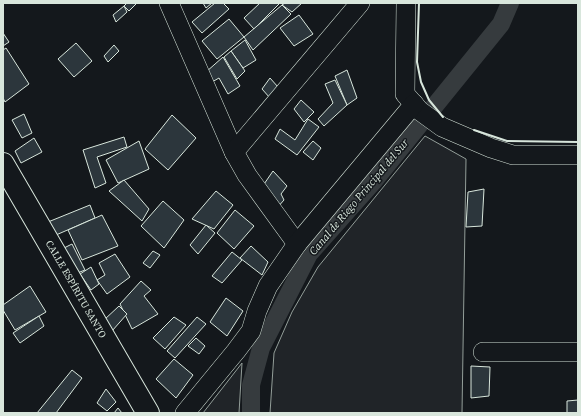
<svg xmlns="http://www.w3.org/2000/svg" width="581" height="416" font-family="'Source Serif 4',serif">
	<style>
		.green { fill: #202428; stroke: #939e99 }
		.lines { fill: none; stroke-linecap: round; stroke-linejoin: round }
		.canal { stroke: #363b3e; stroke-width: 18 }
		.building { fill: #2c363c; stroke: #d8e6dc }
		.minor-casing { stroke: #d8e6dc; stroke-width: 20 }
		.major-casing { stroke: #d8e6dc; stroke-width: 24 }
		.minor { stroke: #14181c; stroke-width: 19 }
		.major { stroke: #14181c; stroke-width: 22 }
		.wall { stroke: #d8e6dc; stroke-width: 2 }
		.labels { text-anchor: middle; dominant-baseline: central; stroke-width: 3; stroke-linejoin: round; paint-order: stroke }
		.street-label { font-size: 10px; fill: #d8e6dc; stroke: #14181c }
		.water-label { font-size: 11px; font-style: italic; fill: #d8e6dc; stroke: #14181c }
	</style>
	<rect width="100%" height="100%" fill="#14181c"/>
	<!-- green -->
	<g class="green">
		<path d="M 425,136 L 466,159 L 462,413 L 270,413 L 274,353 L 292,312 L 318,267 Z"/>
		<path d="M 242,363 L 239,413 L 203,413 Z"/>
	</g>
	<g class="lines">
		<!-- canal -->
		<path class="canal" d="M 251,413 L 251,385 L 261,348 L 309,254 L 373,182 L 501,24 L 510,3"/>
	</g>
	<!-- building -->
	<g class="building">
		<path d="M 127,3 L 137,3 L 129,11 L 124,6 Z"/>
		<path d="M 203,3 L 212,3 L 206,8 Z"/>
		<path d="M 215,3 L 223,3 L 229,9 L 202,33 L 192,22 Z"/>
		<path d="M 260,3 L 280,3 L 254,29 L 244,18 Z"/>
		<path d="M 285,3 L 302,3 L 292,12 L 282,5 Z"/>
		<path d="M 282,5 L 291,14 L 253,50 L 244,37 Z"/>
		<path d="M 124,6 L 127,12 L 116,22 L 113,15 Z"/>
		<path d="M 299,15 L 313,34 L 294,46 L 280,28 Z"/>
		<path d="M 229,19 L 244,37 L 217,59 L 202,41 Z"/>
		<path d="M 3,33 L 9,42 L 3,46 Z"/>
		<path d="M 245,40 L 256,60 L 243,68 L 231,51 Z"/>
		<path d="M 76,43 L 92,61 L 74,77 L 58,59 Z"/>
		<path d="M 114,45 L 119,51 L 108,62 L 104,56 Z"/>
		<path d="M 6,48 L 29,84 L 5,102 L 3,98 L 3,50 Z"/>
		<path d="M 231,51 L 245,71 L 237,79 L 224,57 Z"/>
		<path d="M 223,57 L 240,86 L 228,94 L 219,78 L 212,82 L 206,72 Z"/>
		<path d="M 347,70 L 357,98 L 347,105 L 335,76 Z"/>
		<path d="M 270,78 L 278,87 L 270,98 L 262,89 Z"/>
		<path d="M 335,80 L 347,105 L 324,126 L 318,119 L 333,103 L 325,84 Z"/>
		<path d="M 301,100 L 314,112 L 304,122 L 294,109 Z"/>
		<path d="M 24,114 L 32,133 L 22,138 L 12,120 Z"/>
		<path d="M 172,115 L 196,138 L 168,170 L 145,149 Z"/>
		<path d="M 308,119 L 319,127 L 297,155 L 275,139 L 280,129 L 295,140 Z"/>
		<path d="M 124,137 L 127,147 L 97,157 L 106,183 L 95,188 L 83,150 Z"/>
		<path d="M 34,138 L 42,152 L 21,163 L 15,151 Z"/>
		<path d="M 139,141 L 149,169 L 118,183 L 106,160 Z"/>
		<path d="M 313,141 L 321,148 L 313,160 L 303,152 Z"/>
		<path d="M 273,171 L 287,186 L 281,194 L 284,200 L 276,209 L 262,187 Z"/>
		<path d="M 124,180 L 149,209 L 142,221 L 109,191 Z"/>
		<path d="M 484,189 L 482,226 L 466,227 L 468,192 Z"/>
		<path d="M 216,191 L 233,205 L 214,229 L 192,219 Z"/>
		<path d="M 163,201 L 184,220 L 164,248 L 141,226 Z"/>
		<path d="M 90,205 L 95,218 L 56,235 L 48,222 Z"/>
		<path d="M 235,210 L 254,226 L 234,249 L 217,233 Z"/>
		<path d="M 102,215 L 118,246 L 82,260 L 68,230 Z"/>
		<path d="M 206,225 L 215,233 L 198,254 L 190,245 Z"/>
		<path d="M 72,244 L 85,270 L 75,274 L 62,249 Z"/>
		<path d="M 251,246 L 268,262 L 262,275 L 240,258 Z"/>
		<path d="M 153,251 L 160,255 L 150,268 L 143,263 Z"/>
		<path d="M 232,252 L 242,260 L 222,283 L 212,276 Z"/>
		<path d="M 115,254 L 130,277 L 107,294 L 97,280 L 105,275 L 99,263 Z"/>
		<path d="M 91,267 L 99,284 L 91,290 L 80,274 Z"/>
		<path d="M 141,281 L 151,290 L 144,296 L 158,314 L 132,329 L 120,304 Z"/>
		<path d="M 30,286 L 46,312 L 15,330 L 3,310 L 3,305 Z"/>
		<path d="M 226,298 L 243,311 L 227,336 L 210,322 Z"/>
		<path d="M 119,306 L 127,314 L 112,331 L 104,320 Z"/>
		<path d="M 39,316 L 44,326 L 20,343 L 13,333 Z"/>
		<path d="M 174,317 L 186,325 L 165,349 L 153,338 Z"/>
		<path d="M 197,317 L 206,324 L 175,358 L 167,351 Z"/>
		<path d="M 196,338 L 205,346 L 199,354 L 188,346 Z"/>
		<path d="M 174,359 L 193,375 L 176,398 L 156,379 Z"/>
		<path d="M 471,366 L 490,367 L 489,396 L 471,398 Z"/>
		<path d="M 72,370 L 82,378 L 56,413 L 37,413 Z"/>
		<path d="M 106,389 L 116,402 L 107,411 L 97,403 Z"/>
		<path d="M 578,400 L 578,413 L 567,413 L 567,401 Z"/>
		<path d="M 118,408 L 122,413 L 114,413 Z"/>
	</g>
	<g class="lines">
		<defs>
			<g id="minor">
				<path d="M 169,3 L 234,152 L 247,175 L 297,244"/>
				<path d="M 406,3 L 405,94 L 420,111 L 442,127 L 491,148 L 513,155 L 578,155"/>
				<path d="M 234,152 L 360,3"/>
				<path d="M 483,352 L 578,352"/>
				<path d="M 185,413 L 236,351 L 251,331 L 257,311 L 268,286 L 297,244 L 414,104"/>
			</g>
			<path id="major" d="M 3,164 L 148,413"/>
		</defs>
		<!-- minor casing -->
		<use href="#minor" class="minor-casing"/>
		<!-- major casing -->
		<use href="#major" class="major-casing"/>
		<!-- minor -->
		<use href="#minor" class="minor"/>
		<!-- major -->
		<use href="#major" class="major"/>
		<!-- wall -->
		<g class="wall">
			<path d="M 419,3 L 417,62 L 421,82 L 429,100 L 443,117"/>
			<path d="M 474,130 L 507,141 L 578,142"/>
		</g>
	</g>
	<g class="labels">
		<!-- street labels -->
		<g class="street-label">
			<text transform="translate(76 289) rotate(60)">CALLE ESPÍRITU SANTO</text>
		</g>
		<!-- water labels -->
		<g class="water-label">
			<text transform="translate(359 197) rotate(-50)">Canal de Riego Principal del Sur</text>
		</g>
	</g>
	<!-- border -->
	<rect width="581" height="416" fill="none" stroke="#d8e6dc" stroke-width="8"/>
</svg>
